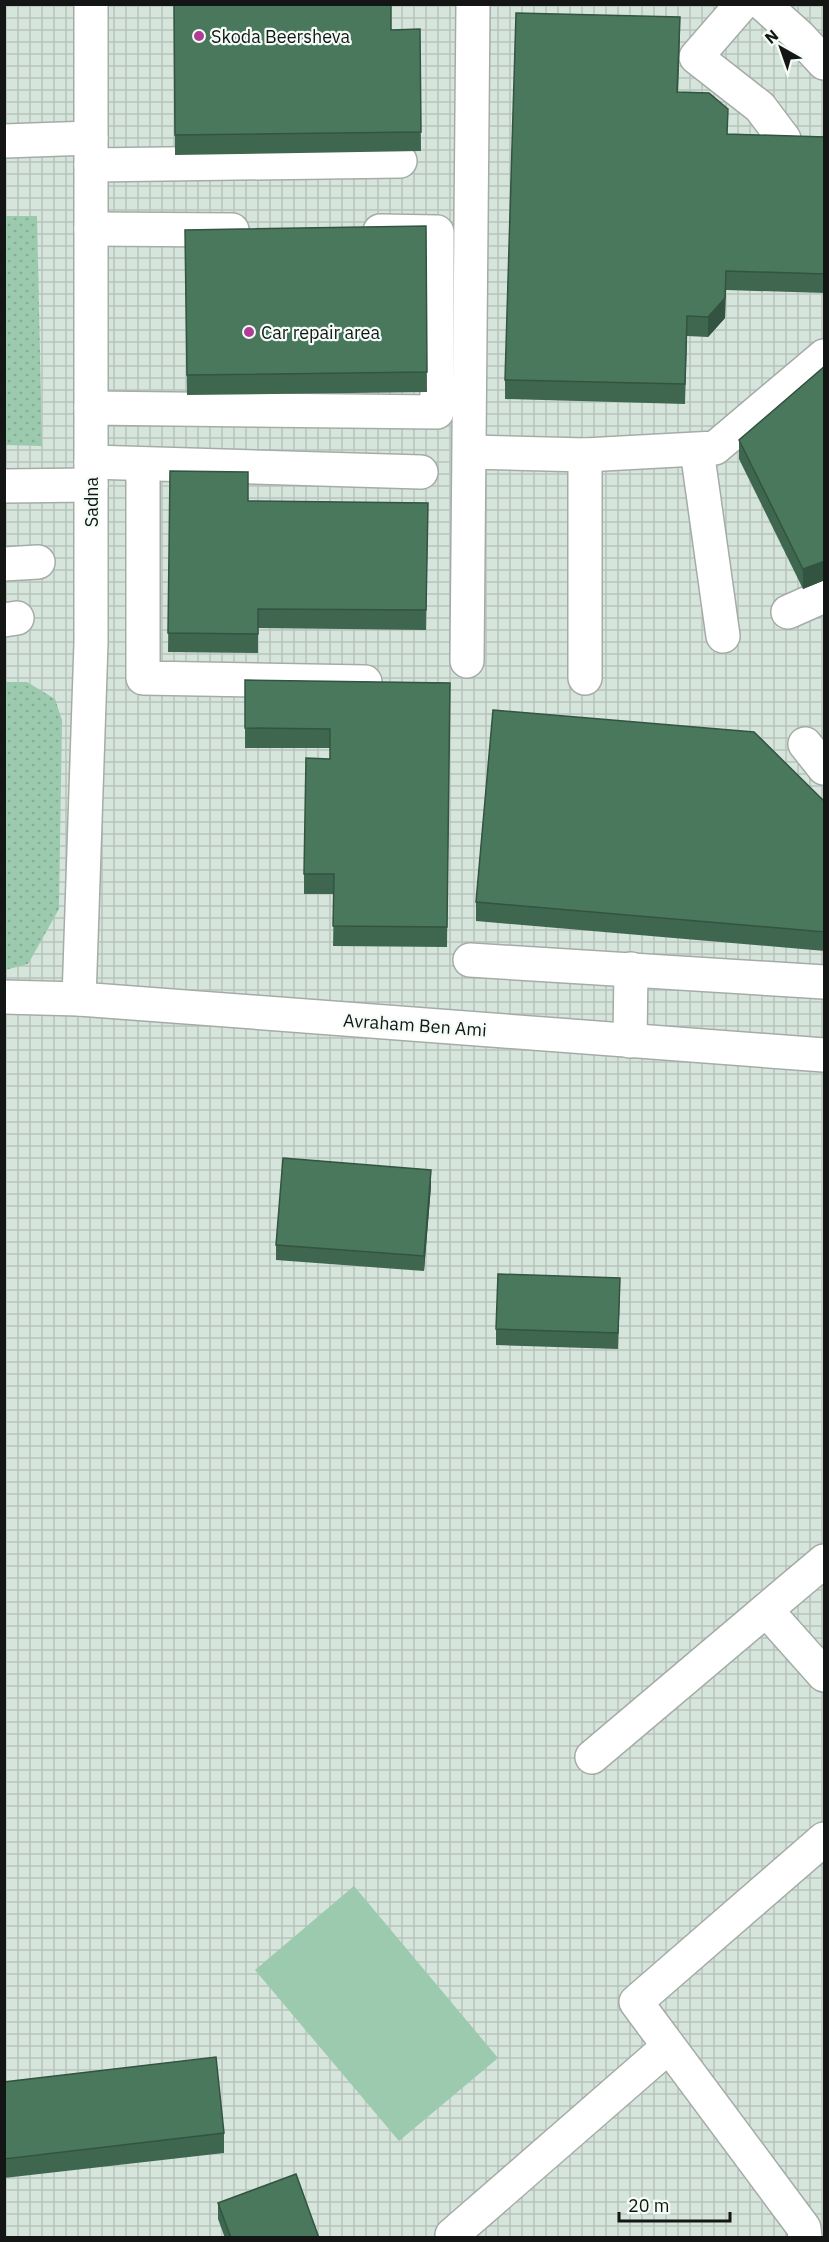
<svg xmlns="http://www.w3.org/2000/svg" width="829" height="2242" font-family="'IBM Plex Sans',sans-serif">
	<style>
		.industrial { fill: url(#industrial-grid) }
		.grass { fill: url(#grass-dots) }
		.green { fill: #9bcaae }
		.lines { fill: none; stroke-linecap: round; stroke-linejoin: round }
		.minor-casing { stroke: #a5aca8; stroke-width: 36 }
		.minor { stroke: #fff; stroke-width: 33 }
		.wall { fill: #3f6750 }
		.shaded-wall { fill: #335441 }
		.building { fill: #49785d; stroke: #335441; stroke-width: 1.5 }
		.poi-dot { fill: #b03c95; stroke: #f4fcf7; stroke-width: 2 }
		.labels { text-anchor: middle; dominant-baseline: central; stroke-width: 4.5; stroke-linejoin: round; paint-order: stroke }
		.poi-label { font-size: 18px; fill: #131614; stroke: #f4fcf7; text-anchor: start }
		.street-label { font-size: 18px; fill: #131614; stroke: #f4fcf7 }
	</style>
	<defs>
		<pattern id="industrial-grid" width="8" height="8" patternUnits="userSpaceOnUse" patternTransform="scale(1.5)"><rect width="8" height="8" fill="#d6e5dc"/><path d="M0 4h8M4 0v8" fill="none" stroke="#b7c4bc"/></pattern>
		<pattern id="grass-dots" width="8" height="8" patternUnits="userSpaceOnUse" patternTransform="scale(1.5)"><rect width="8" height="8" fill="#9bcaae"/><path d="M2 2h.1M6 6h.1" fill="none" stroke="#85ad95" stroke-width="1.8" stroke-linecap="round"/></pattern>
	</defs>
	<rect width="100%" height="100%" fill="#e7efea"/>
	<!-- industrial -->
	<rect class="industrial" x="5" y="5" width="819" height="2232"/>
	<!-- grass -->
	<g class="grass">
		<path d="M 5,216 L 37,216 L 42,446 L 5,445 Z"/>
		<path d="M 4,682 L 27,682 L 55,699 L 62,720 L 59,909 L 28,964 L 5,970 Z"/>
	</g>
	<!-- green -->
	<path class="green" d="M 354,1886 L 498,2058 L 399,2141 L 255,1970 Z"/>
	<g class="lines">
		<defs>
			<g id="minor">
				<path d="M 742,4 L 696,57 L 760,107 L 784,139"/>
				<path d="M 763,4 L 799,36 L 824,63"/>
				<path d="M 4,141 L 91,138"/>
				<path d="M 91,165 L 400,161"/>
				<path d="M 91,229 L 232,230"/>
				<path d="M 91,408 L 437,412 L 437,232 L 380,231"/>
				<path d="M 697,450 L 723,636"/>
				<path d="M 470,452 L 585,455 L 715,448 L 824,356"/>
				<path d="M 91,462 L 421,472"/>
				<path d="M 143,464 L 143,678 L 365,682"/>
				<path d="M 4,486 L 91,485"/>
				<path d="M 4,564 L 38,562"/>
				<path d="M 788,612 L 824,596"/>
				<path d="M 4,620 L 17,618"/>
				<path d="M 467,661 L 473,4"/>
				<path d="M 585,678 L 585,455"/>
				<path d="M 805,744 L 824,768"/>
				<path d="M 470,960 L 824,982"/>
				<path d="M 4,997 L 79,999 L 824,1055"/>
				<path d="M 79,999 L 91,643 L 91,4"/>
				<path d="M 630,1041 L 631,969"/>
				<path d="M 824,1561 L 766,1610 L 824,1675"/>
				<path d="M 592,1757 L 766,1610"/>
				<path d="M 452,2235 L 668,2047"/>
				<path d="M 805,2238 L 804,2228 L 636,2002 L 824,1839"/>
			</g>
		</defs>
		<!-- minor casing -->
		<use href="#minor" class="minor-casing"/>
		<!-- minor -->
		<use href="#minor" class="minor"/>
	</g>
	<!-- wall -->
	<g class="wall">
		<path d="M 174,4 L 391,30 L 420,29 L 421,151 L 175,155 Z"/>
		<path d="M 680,36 L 678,92 L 728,134 L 825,137 L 825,293 L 726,290 L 725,318 L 708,337 L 687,336 L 685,404 L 505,399 L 505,380 Z"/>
		<path d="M 426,226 L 427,392 L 187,395 L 185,230 Z"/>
		<path d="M 825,366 L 825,580 L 803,589 L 739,459 L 739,440 Z"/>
		<path d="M 170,471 L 248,501 L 428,503 L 426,630 L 258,628 L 258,653 L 168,652 Z"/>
		<path d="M 245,680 L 450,683 L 447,947 L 333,946 L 334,894 L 304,894 L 304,874 L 330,759 L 330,748 L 245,748 Z"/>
		<path d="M 825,802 L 825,951 L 476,921 L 476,902 Z"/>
		<path d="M 431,1186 L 424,1271 L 276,1260 L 276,1245 Z"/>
		<path d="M 620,1293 L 618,1349 L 496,1345 L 496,1329 Z"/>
		<path d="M 4,2082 L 224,2133 L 224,2153 L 4,2178 Z"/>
		<path d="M 218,2203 L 319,2238 L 225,2238 L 218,2219 Z"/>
	</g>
	<!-- shaded-wall -->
	<g class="shaded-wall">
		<path d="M 726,271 L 725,318 L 708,337 L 708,317 Z"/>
		<path d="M 825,561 L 825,580 L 803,589 L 803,569 Z"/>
		<path d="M 431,1170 L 431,1186 L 424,1271 L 424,1256 Z"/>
	</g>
	<!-- building -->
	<g class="building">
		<path d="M 174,4 L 391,4 L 391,30 L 420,29 L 421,132 L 175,135 Z"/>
		<path d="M 516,13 L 680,17 L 677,92 L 709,93 L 728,109 L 727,134 L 825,137 L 825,274 L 726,271 L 725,298 L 708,317 L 687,316 L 685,384 L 505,380 Z"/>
		<path d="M 426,226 L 427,372 L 187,375 L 185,230 Z"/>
		<path d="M 825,366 L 825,561 L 803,569 L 739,440 Z"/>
		<path d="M 170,471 L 248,472 L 248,501 L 428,503 L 426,610 L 258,609 L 258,634 L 168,633 Z"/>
		<path d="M 245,680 L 450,683 L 447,927 L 333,926 L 334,874 L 304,874 L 306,758 L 330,759 L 330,729 L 245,728 Z"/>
		<path d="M 493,710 L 754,732 L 825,802 L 825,932 L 476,902 Z"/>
		<path d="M 283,1158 L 431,1170 L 424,1256 L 276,1245 Z"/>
		<path d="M 498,1274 L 620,1278 L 618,1333 L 496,1329 Z"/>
		<path d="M 216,2057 L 224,2133 L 4,2159 L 4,2082 Z"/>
		<path d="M 296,2174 L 319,2238 L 231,2238 L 218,2203 Z"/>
	</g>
	<!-- markers -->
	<g class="poi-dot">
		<circle cx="199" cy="36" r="6"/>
		<circle cx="249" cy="332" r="6"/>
	</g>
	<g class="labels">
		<!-- poi labels -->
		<g class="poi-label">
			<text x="211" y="36">Skoda Beersheva</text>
			<text x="261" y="332">Car repair area</text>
		</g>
		<!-- street labels -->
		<g class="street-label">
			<text transform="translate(91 502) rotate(-90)">Sadna</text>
			<text transform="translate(415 1025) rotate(4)">Avraham Ben Ami</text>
		</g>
	</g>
	<!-- border -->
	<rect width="829" height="2242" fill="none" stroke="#131614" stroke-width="12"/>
	<!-- north arrow -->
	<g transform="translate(781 48) rotate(320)" stroke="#f4fcf7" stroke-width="4.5" paint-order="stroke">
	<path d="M0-4.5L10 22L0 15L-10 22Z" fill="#131614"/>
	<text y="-9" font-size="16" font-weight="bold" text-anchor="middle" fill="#131614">N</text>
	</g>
	<!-- scale -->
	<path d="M619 2212v9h111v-9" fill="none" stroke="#131614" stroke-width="3"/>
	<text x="628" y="2212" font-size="18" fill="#131614" stroke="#f4fcf7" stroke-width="4.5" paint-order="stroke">20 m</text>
</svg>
